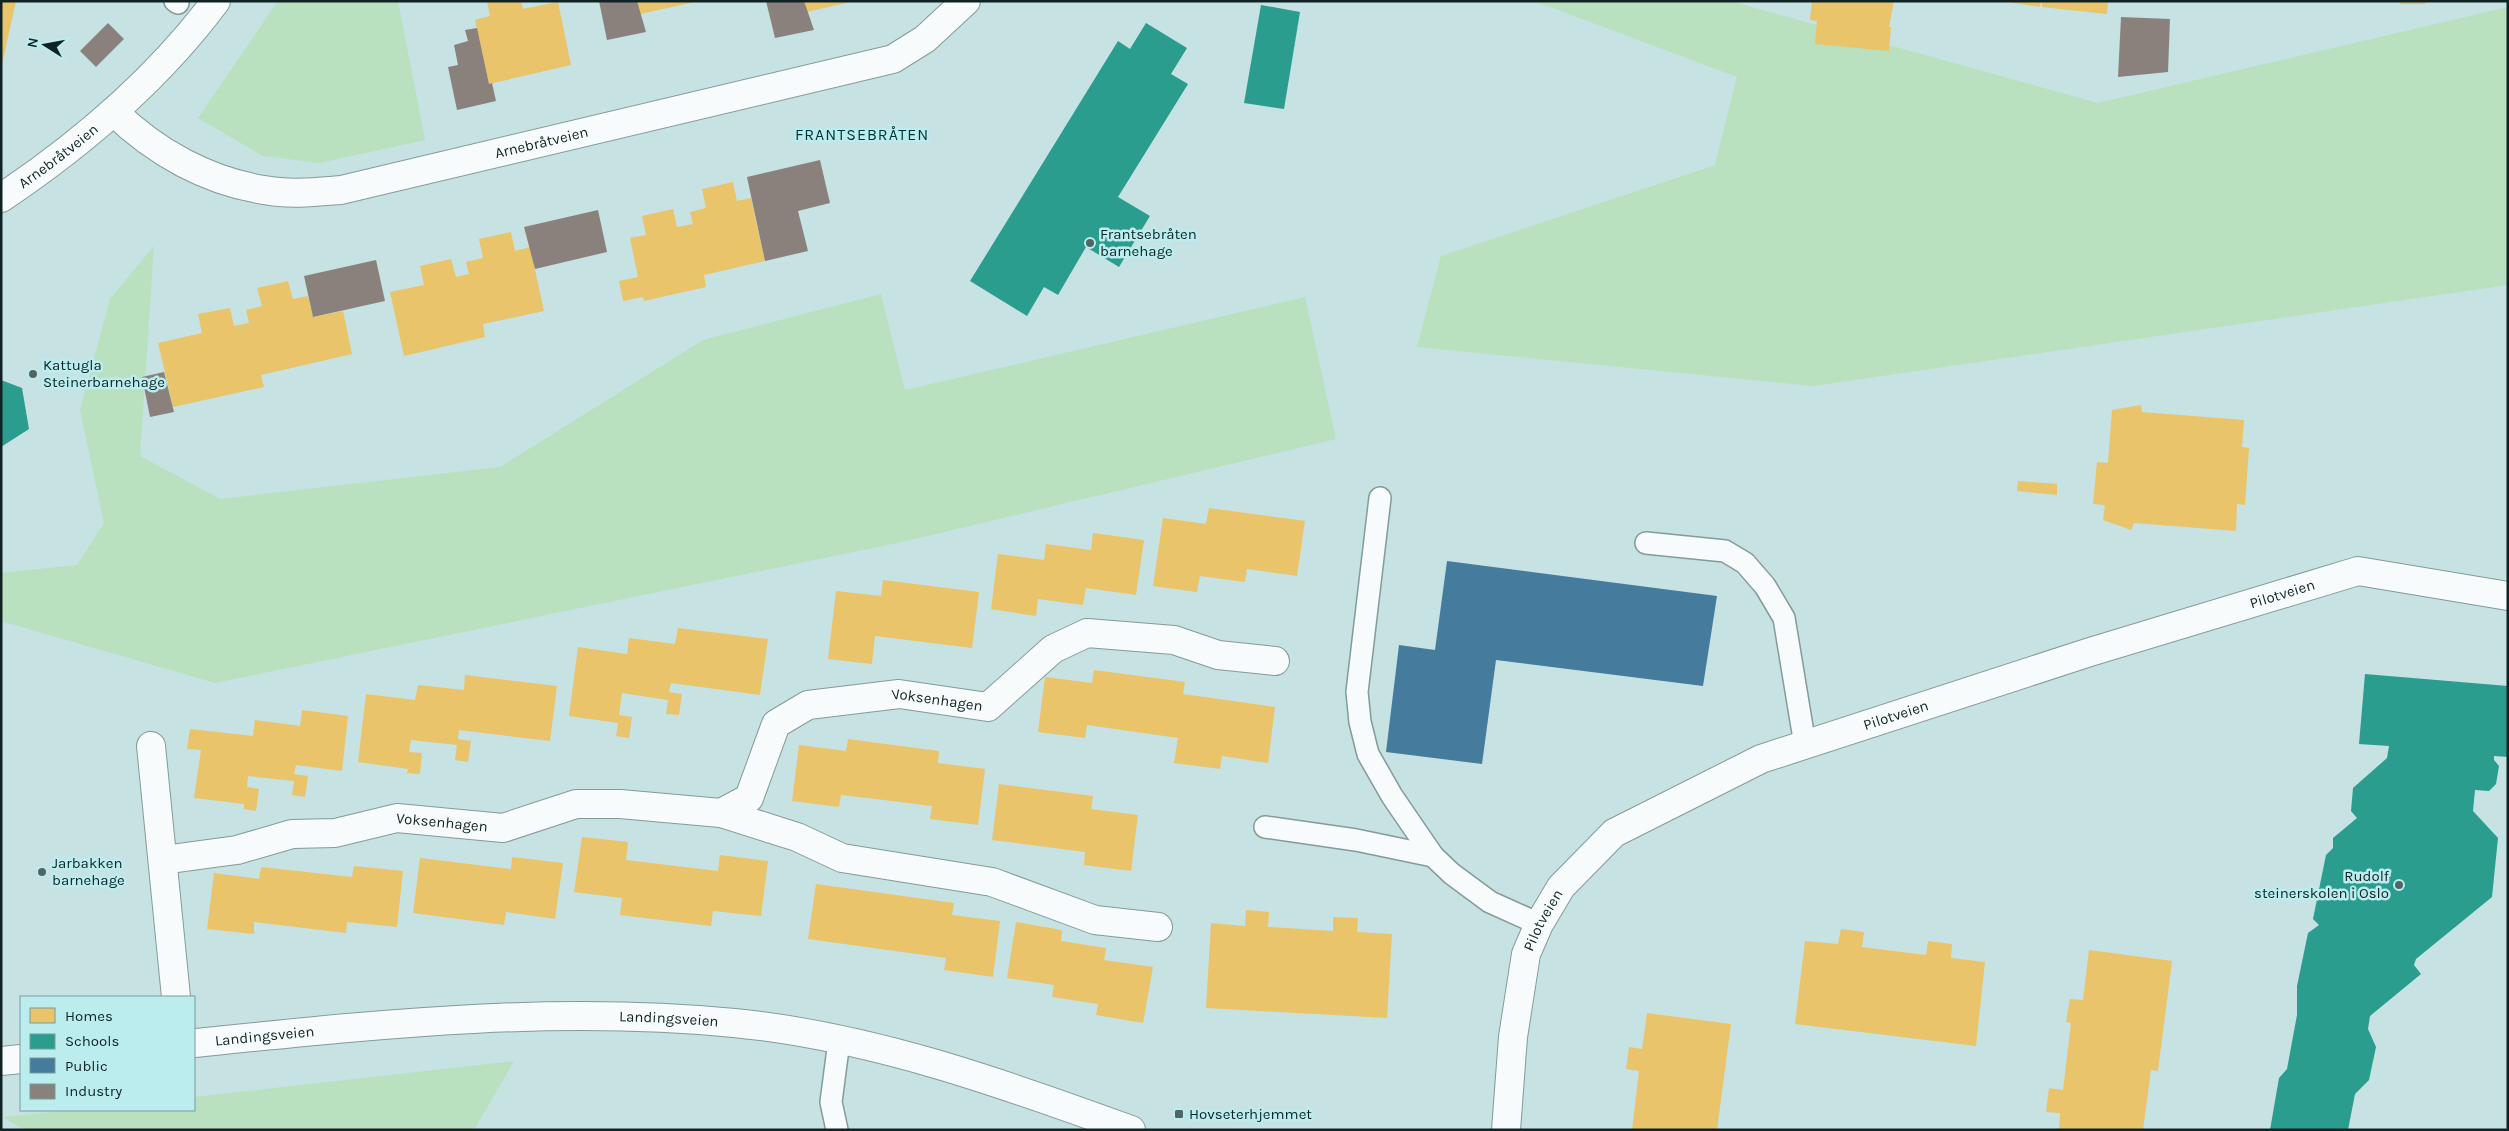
<svg xmlns="http://www.w3.org/2000/svg" width="2509" height="1131" font-family="Karla,sans-serif">
	<style>
		.green { fill: #b9e0bf }
		.homes { fill: #e9c46a }
		.schools { fill: #2a9d8f }
		.public { fill: #457b9d }
		.industry { fill: #8a817c }
		.lines { fill: none; stroke-linecap: round; stroke-linejoin: round }
		.service-casing { stroke: #859a9a; stroke-width: 24 }
		.minor-casing { stroke: #859a9a; stroke-width: 30 }
		.tertiary-casing { stroke: #859a9a; stroke-width: 30 }
		.service { stroke: #f7fbfb; stroke-width: 21 }
		.minor { stroke: #f7fbfb; stroke-width: 28 }
		.tertiary { stroke: #f7fbfb; stroke-width: 28 }
		.poi-dot { fill: #506666; stroke: #bbecee; stroke-width: 2 }
		.labels { text-anchor: middle; dominant-baseline: central; stroke-width: 5; stroke-linejoin: round; paint-order: stroke }
		.street-label { font-size: 15px; fill: #102324; stroke: #bbecee }
		.poi-label { font-size: 15px; fill: #102324; stroke: #bbecee; text-anchor: start }
		.neighbourhood-label { font-size: 16px; letter-spacing: 1px; fill: #003335; stroke: #bbecee }
	</style>
	<rect width="100%" height="100%" fill="#c7e2e2"/>
	<!-- green -->
	<g class="green">
		<path d="M 278,1 L 398,1 L 425,140 L 319,163 L 263,156 L 198,118 Z"/>
		<path d="M 1534,1 L 1730,1 L 2098,103 L 2508,7 L 2508,285 L 1813,386 L 1417,347 L 1441,256 L 1715,165 L 1737,77 Z"/>
		<path d="M 154,246 L 140,456 L 220,499 L 500,467 L 703,340 L 881,294 L 905,390 L 1305,297 L 1336,439 L 902,542 L 215,683 L 1,621 L 1,573 L 77,565 L 104,523 L 80,410 L 110,299 Z"/>
		<path d="M 514,1061 L 474,1130 L 24,1130 L 3,1117 L 73,1110 L 194,1110 L 194,1097 Z"/>
	</g>
	<!-- homes -->
	<g class="homes">
		<path d="M 1,1 L 16,1 L 2,64 L 1,64 Z"/>
		<path d="M 487,1 L 521,1 L 523,9 L 558,2 L 571,65 L 489,84 L 475,20 L 490,16 Z"/>
		<path d="M 637,1 L 695,1 L 695,2 L 640,14 Z"/>
		<path d="M 804,1 L 850,1 L 850,2 L 807,12 Z"/>
		<path d="M 1812,1 L 1894,1 L 1889,27 L 1891,27 L 1889,51 L 1815,44 L 1817,21 L 1810,20 Z"/>
		<path d="M 2001,1 L 2041,1 L 2040,7 Z"/>
		<path d="M 2042,1 L 2108,1 L 2107,14 L 2042,7 Z"/>
		<rect x="2400" y="1" width="25" height="3"/>
		<path d="M 733,182 L 737,201 L 751,198 L 765,261 L 704,275 L 706,287 L 644,301 L 643,297 L 623,301 L 619,281 L 638,277 L 630,238 L 646,235 L 642,216 L 673,209 L 677,227 L 693,224 L 690,212 L 706,208 L 702,189 Z"/>
		<path d="M 511,232 L 515,251 L 530,247 L 544,311 L 483,324 L 485,337 L 404,356 L 390,292 L 424,285 L 420,266 L 451,259 L 456,277 L 469,274 L 466,262 L 483,258 L 479,239 Z"/>
		<path d="M 288,281 L 293,299 L 308,296 L 313,317 L 343,311 L 352,354 L 261,375 L 264,387 L 173,407 L 158,343 L 202,333 L 198,314 L 230,308 L 234,326 L 249,323 L 246,310 L 262,306 L 257,288 Z"/>
		<path d="M 2141,405 L 2142,412 L 2244,420 L 2242,447 L 2249,448 L 2245,505 L 2237,504 L 2236,531 L 2134,523 L 2131,530 L 2103,520 L 2105,505 L 2093,504 L 2097,462 L 2108,463 L 2112,410 Z"/>
		<path d="M 2018,481 L 2057,484 L 2057,495 L 2017,491 Z"/>
		<path d="M 1209,508 L 1305,521 L 1297,576 L 1247,569 L 1245,582 L 1200,576 L 1197,592 L 1153,586 L 1163,518 L 1206,524 Z"/>
		<path d="M 1093,533 L 1144,540 L 1136,595 L 1086,588 L 1083,605 L 1038,599 L 1036,616 L 991,609 L 998,554 L 1044,560 L 1046,544 L 1091,550 Z"/>
		<path d="M 883,580 L 979,592 L 972,648 L 875,636 L 872,664 L 828,659 L 836,591 L 881,596 Z"/>
		<path d="M 678,628 L 768,639 L 760,695 L 671,683 L 669,692 L 682,694 L 679,715 L 666,714 L 668,700 L 622,693 L 619,715 L 632,717 L 629,738 L 616,736 L 618,723 L 569,716 L 578,647 L 627,654 L 629,638 L 675,644 Z"/>
		<path d="M 1094,670 L 1185,682 L 1183,694 L 1275,707 L 1268,763 L 1222,756 L 1220,769 L 1174,763 L 1178,738 L 1087,725 L 1085,738 L 1038,732 L 1045,677 L 1092,683 Z"/>
		<path d="M 465,675 L 557,686 L 550,741 L 459,730 L 458,739 L 471,741 L 468,762 L 455,760 L 457,745 L 411,740 L 409,752 L 422,753 L 420,774 L 407,773 L 408,769 L 358,762 L 366,694 L 415,700 L 418,685 L 464,690 Z"/>
		<path d="M 302,710 L 348,716 L 342,771 L 296,765 L 294,774 L 308,776 L 305,797 L 292,795 L 294,781 L 248,776 L 247,787 L 259,789 L 256,811 L 244,809 L 244,804 L 194,798 L 201,750 L 187,749 L 190,729 L 253,736 L 255,720 L 300,726 Z"/>
		<path d="M 848,739 L 939,751 L 938,763 L 985,769 L 978,825 L 930,819 L 932,806 L 884,800 L 841,795 L 839,807 L 792,801 L 799,745 L 846,751 Z"/>
		<path d="M 999,784 L 1093,796 L 1091,809 L 1138,815 L 1131,871 L 1084,865 L 1085,852 L 992,840 Z"/>
		<path d="M 582,837 L 628,842 L 626,860 L 718,871 L 720,855 L 768,861 L 761,916 L 713,911 L 711,926 L 620,915 L 622,898 L 574,892 Z"/>
		<path d="M 512,857 L 563,863 L 555,919 L 506,912 L 504,925 L 413,913 L 420,858 L 511,869 Z"/>
		<path d="M 354,866 L 403,871 L 397,927 L 347,922 L 346,933 L 254,922 L 254,934 L 207,929 L 214,873 L 259,879 L 261,867 L 352,877 Z"/>
		<path d="M 816,884 L 954,903 L 952,915 L 1000,921 L 993,977 L 944,970 L 946,958 L 808,939 Z"/>
		<path d="M 1246,910 L 1269,912 L 1268,927 L 1333,931 L 1333,917 L 1358,918 L 1357,932 L 1392,934 L 1387,1018 L 1206,1008 L 1211,923 L 1245,926 Z"/>
		<path d="M 1016,922 L 1062,930 L 1061,941 L 1106,948 L 1104,960 L 1153,967 L 1143,1023 L 1096,1015 L 1098,1004 L 1052,997 L 1054,985 L 1007,978 Z"/>
		<path d="M 1841,929 L 1864,932 L 1862,947 L 1926,955 L 1928,941 L 1952,944 L 1951,958 L 1985,962 L 1976,1046 L 1795,1024 L 1805,941 L 1838,944 Z"/>
		<path d="M 2089,950 L 2172,961 L 2158,1071 L 2151,1070 L 2143,1130 L 2059,1130 L 2060,1113 L 2046,1112 L 2049,1088 L 2063,1090 L 2071,1023 L 2066,1022 L 2070,999 L 2083,1000 Z"/>
		<path d="M 1647,1013 L 1731,1024 L 1717,1130 L 1632,1130 L 1639,1071 L 1626,1069 L 1629,1047 L 1642,1049 Z"/>
	</g>
	<!-- schools -->
	<g class="schools">
		<path d="M 1261,5 L 1300,12 L 1284,109 L 1244,103 Z"/>
		<path d="M 1146,23 L 1187,48 L 1171,74 L 1188,84 L 1118,197 L 1150,216 L 1119,267 L 1086,247 L 1058,295 L 1044,287 L 1027,316 L 970,281 L 1118,41 L 1130,49 Z"/>
		<path d="M 1,380 L 22,388 L 29,429 L 1,447 Z"/>
		<path d="M 2365,674 L 2508,686 L 2508,757 L 2494,756 L 2494,760 L 2499,766 L 2496,784 L 2489,791 L 2475,790 L 2473,811 L 2498,838 L 2492,897 L 2416,959 L 2414,965 L 2421,974 L 2370,1016 L 2368,1029 L 2376,1047 L 2369,1080 L 2355,1094 L 2348,1130 L 2270,1130 L 2279,1078 L 2287,1069 L 2297,1015 L 2297,986 L 2308,933 L 2319,925 L 2313,919 L 2326,855 L 2333,848 L 2333,838 L 2357,818 L 2351,811 L 2353,788 L 2387,758 L 2389,746 L 2359,744 Z"/>
	</g>
	<!-- public -->
	<path class="public" d="M 1447,561 L 1717,596 L 1703,686 L 1496,660 L 1482,764 L 1386,752 L 1399,645 L 1435,650 Z"/>
	<!-- industry -->
	<g class="industry">
		<path d="M 599,1 L 637,1 L 646,32 L 607,40 Z"/>
		<path d="M 766,1 L 804,1 L 814,30 L 775,38 Z"/>
		<path d="M 2121,17 L 2170,19 L 2168,72 L 2118,77 Z"/>
		<path d="M 108,23 L 124,39 L 96,67 L 80,51 Z"/>
		<path d="M 477,28 L 489,84 L 492,83 L 496,101 L 457,110 L 448,67 L 458,65 L 454,45 L 468,41 L 465,30 Z"/>
		<path d="M 820,160 L 830,203 L 798,211 L 808,251 L 765,261 L 747,177 Z"/>
		<path d="M 598,210 L 607,252 L 535,269 L 524,227 Z"/>
		<path d="M 376,260 L 385,301 L 313,317 L 304,276 Z"/>
		<path d="M 164,372 L 174,412 L 150,417 L 142,377 Z"/>
	</g>
	<g class="lines">
		<defs>
			<g id="service">
				<path d="M 175,1 L 178,3"/>
				<path d="M 1380,498 L 1357,692 L 1360,722 L 1368,754 L 1392,796 L 1433,856 L 1452,874 L 1490,902 L 1539,924"/>
				<path d="M 1646,543 L 1725,551 L 1745,563 L 1765,586 L 1784,618 L 1805,745"/>
				<path d="M 1265,827 L 1356,840 L 1433,856"/>
				<path d="M 837,1130 L 831,1102 L 839,1041"/>
			</g>
			<g id="minor">
				<path id="s1" d="M 114,112 C 155,152 207,181 264,190 C 290,195 316,192 341,190 L 893,59 L 925,39 L 966,1"/>
				<path d="M 151,746 L 176,997"/>
				<path id="s2" d="M 721,813 L 749,798 L 776,724 L 808,705 L 899,694 L 988,707 L 1053,649 L 1087,633 L 1174,640 L 1218,655 L 1275,661"/>
				<path id="s3" d="M 163,860 L 237,850 L 292,834 L 335,833 L 397,818 L 503,828 L 576,804 L 620,804 L 721,813 L 797,837 L 842,858 L 992,882 L 1095,920 L 1158,927"/>
				<path id="s4" d="M 1506,1130 L 1513,1037 L 1526,954 L 1539,924 L 1561,887 L 1614,833 L 1761,759 L 2090,652 L 2358,571 L 2508,596"/>
			</g>
			<g id="tertiary">
				<path id="s5" d="M 1,198 C 83,143 157,80 216,1"/>
				<path id="s6" d="M 194,1043 C 374,1025 552,1005 734,1023 C 870,1036 1002,1083 1131,1130"/>
				<path d="M 1,1061 L 21,1059"/>
			</g>
		</defs>
		<!-- service casing -->
		<use href="#service" class="service-casing"/>
		<!-- minor casing -->
		<use href="#minor" class="minor-casing"/>
		<!-- tertiary casing -->
		<use href="#tertiary" class="tertiary-casing"/>
		<!-- service -->
		<use href="#service" class="service"/>
		<!-- minor -->
		<use href="#minor" class="minor"/>
		<!-- tertiary -->
		<use href="#tertiary" class="tertiary"/>
	</g>
	<!-- markers -->
	<g class="poi-dot">
		<circle cx="1090" cy="243" r="5"/>
		<circle cx="33" cy="374" r="5"/>
		<circle cx="42" cy="872" r="5"/>
		<circle cx="2399" cy="885" r="5"/>
		<rect x="1174" y="1109" width="10" height="10" rx="2.5"/>
	</g>
	<g class="labels">
		<!-- street labels -->
		<g class="street-label">
			<text stroke="none"><textPath href="#s1" startOffset="455">Arnebråtveien</textPath></text>
			<text stroke="none"><textPath href="#s5" startOffset="71">Arnebråtveien</textPath></text>
			<text stroke="none"><textPath href="#s4" startOffset="1040">Pilotveien</textPath></text>
			<text stroke="none"><textPath href="#s2" startOffset="278">Voksenhagen</textPath></text>
			<text stroke="none"><textPath href="#s4" startOffset="635">Pilotveien</textPath></text>
			<text stroke="none"><textPath href="#s3" startOffset="284">Voksenhagen</textPath></text>
			<text stroke="none"><textPath href="#s4" startOffset="215">Pilotveien</textPath></text>
			<text stroke="none"><textPath href="#s6" startOffset="476">Landingsveien</textPath></text>
			<text stroke="none"><textPath href="#s6" startOffset="71">Landingsveien</textPath></text>
		</g>
		<!-- poi labels -->
		<g class="poi-label">
			<text x="1100" y="234">Frantsebråten<tspan x="1100" dy="17">barnehage</tspan></text>
			<text x="43" y="365">Kattugla<tspan x="43" dy="17">Steinerbarnehage</tspan></text>
			<text x="52" y="863">Jarbakken<tspan x="52" dy="17">barnehage</tspan></text>
			<text x="2389" y="876" text-anchor="end">Rudolf<tspan x="2389" dy="17">steinerskolen i Oslo</tspan></text>
			<text x="1189" y="1114">Hovseterhjemmet</text>
		</g>
		<!-- neighbourhood labels -->
		<g class="neighbourhood-label">
			<text x="862" y="134">FRANTSEBRÅTEN</text>
		</g>
	</g>
	<!-- border -->
	<rect width="2509" height="1131" fill="none" stroke="#102324" stroke-width="5"/>
	<!-- legend -->
	<rect x="20" y="996" width="175" height="115" fill="#bbecee" stroke="#779c9d"/>
	<rect x="30" y="1008" width="25" height="15" fill="#e9c46a" stroke="#779c9d"/>
	<text x="65" y="1021" font-size="15" fill="#102324">Homes</text>
	<rect x="30" y="1034" width="25" height="15" fill="#2a9d8f" stroke="#779c9d"/>
	<text x="65" y="1046" font-size="15" fill="#102324">Schools</text>
	<rect x="30" y="1058" width="25" height="15" fill="#457b9d" stroke="#779c9d"/>
	<text x="65" y="1071" font-size="15" fill="#102324">Public</text>
	<rect x="30" y="1084" width="25" height="15" fill="#8a817c" stroke="#779c9d"/>
	<text x="65" y="1096" font-size="15" fill="#102324">Industry</text>
	<!-- north arrow -->
	<g transform="translate(45 45) rotate(281)" stroke="#bbecee" stroke-width="4" paint-order="stroke">
	<path d="M0-4L9 19L0 12L-9 19Z" fill="#102324"/>
	<text y="-8" font-size="14" font-weight="bold" text-anchor="middle" fill="#102324">N</text>
	</g>
</svg>
